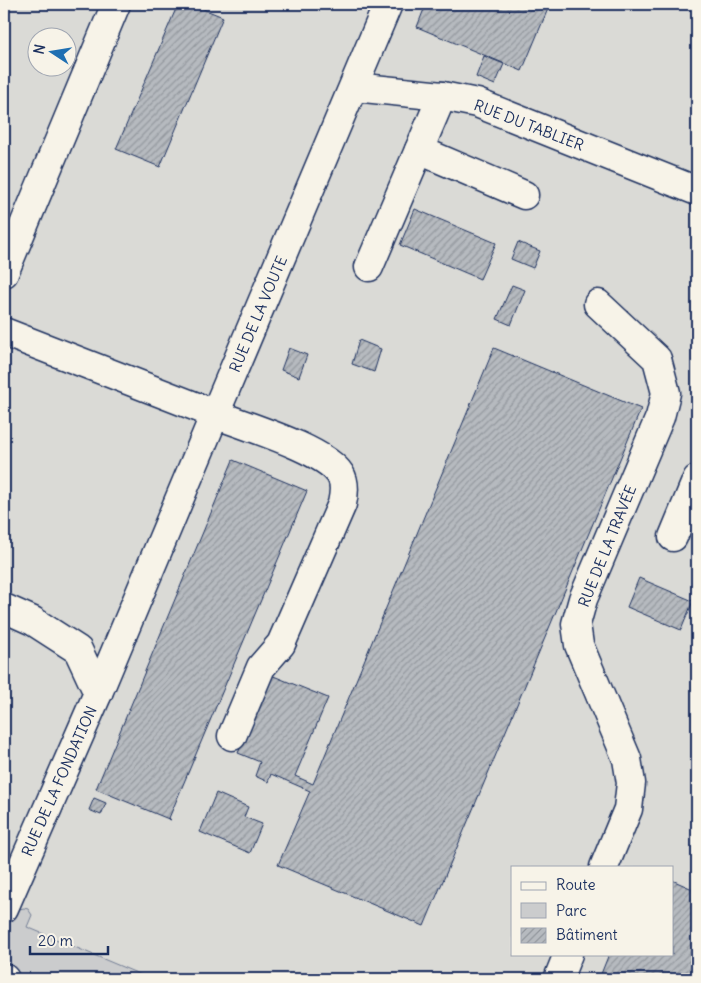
<svg xmlns="http://www.w3.org/2000/svg" width="701" height="983" font-family="Delius,sans-serif">
	<style>
		.built { fill: #dadad6; fill-rule: evenodd }
		.green { fill: #cbcccd; stroke: #737e96 }
		.building { fill: url(#building-hatch); stroke: #1b2f5e }
		.lines { fill: none; stroke-linecap: round; stroke-linejoin: round }
		.minor-casing { stroke: #1b2f5e; stroke-width: 31 }
		.minor { stroke: #f7f3e8; stroke-width: 28 }
		.labels { text-anchor: middle; dominant-baseline: central; stroke-width: 4; stroke-linejoin: round; paint-order: stroke }
		.street-label { font-size: 15px; fill: #1b2f5e; stroke: #f7f3e8 }
	</style>
	<defs>
		<pattern id="building-hatch" width="6" height="6" patternUnits="userSpaceOnUse" patternTransform="scale(1.25)"><rect width="6" height="6" fill="#b6babf"/><path d="M-1 1l2-2M0 6l6-6M5 7l2-2" fill="none" stroke="#93989e"/></pattern>
	</defs>
	<rect width="100%" height="100%" fill="#eae7e0"/>
	<filter id="ink" filterUnits="userSpaceOnUse"><feTurbulence type="fractalNoise" baseFrequency=".02" numOctaves="2"/><feDisplacementMap in="SourceGraphic" scale="10" xChannelSelector="R" yChannelSelector="G"/><feConvolveMatrix kernelMatrix="1 2 1 2 8 2 1 2 1" color-interpolation-filters="sRGB"/></filter>
	<g filter="url(#ink)">
		<!-- built -->
		<path class="built" d="M 4,4 L 697,4 L 697,979 L 4,979 ZM 38,38 L 68,38 L 68,68 L 38,68 ZM 512,867 L 672,867 L 672,954 L 512,954 Z"/>
		<!-- green -->
		<path class="green" d="M 24,908 L 28,909 L 32,915 L 27,927 L 151,979 L 16,979 L 4,962 L 4,927 L 14,910 Z"/>
		<!-- building -->
		<g class="building">
			<path d="M 178,4 L 191,4 L 223,17 L 160,167 L 116,149 Z"/>
			<path d="M 426,4 L 550,4 L 522,71 L 417,27 Z"/>
			<path d="M 484,56 L 504,64 L 495,85 L 476,77 Z"/>
			<path d="M 415,209 L 496,243 L 480,279 L 400,245 Z"/>
			<path d="M 518,242 L 540,251 L 533,268 L 511,259 Z"/>
			<path d="M 512,285 L 525,290 L 511,325 L 497,319 Z"/>
			<path d="M 359,340 L 381,349 L 374,372 L 352,364 Z"/>
			<path d="M 289,348 L 307,355 L 299,377 L 281,370 Z"/>
			<path d="M 494,348 L 641,409 L 424,926 L 278,865 L 310,791 L 271,774 L 268,782 L 255,776 L 260,762 L 238,753 L 271,675 L 328,698 L 295,776 L 313,784 Z"/>
			<path d="M 233,460 L 307,491 L 169,818 L 171,820 L 96,789 Z"/>
			<path d="M 639,578 L 693,601 L 681,630 L 627,607 Z"/>
			<path d="M 216,793 L 248,807 L 244,817 L 262,824 L 250,853 L 200,832 Z"/>
			<path d="M 94,798 L 106,803 L 101,815 L 89,810 Z"/>
			<path d="M 672,880 L 697,891 L 697,979 L 599,979 L 609,954 L 672,954 Z"/>
		</g>
		<g class="lines">
			<defs>
				<g id="minor">
					<path d="M 354,87 L 442,96 L 477,103 L 697,191"/>
					<path d="M 419,150 L 524,195"/>
					<path d="M 369,267 L 442,96"/>
					<path d="M 4,273 L 116,4"/>
					<path d="M 598,304 L 657,359 L 666,393 L 660,417 L 583,599 L 576,624 L 579,645 L 627,759 L 631,783 L 628,809 L 604,867"/>
					<path d="M 4,332 L 215,414 L 388,4"/>
					<path d="M 673,537 L 697,479"/>
					<path d="M 4,608 L 33,621 L 78,650 L 98,693 L 4,908"/>
					<path d="M 98,693 L 215,414 C 245,426 324,449 340,474 C 346,483 344,495 342,504 L 281,644 L 261,667 L 232,736"/>
					<path d="M 4,978 L 5,979"/>
					<path d="M 558,979 L 568,954"/>
				</g>
			</defs>
			<!-- minor casing -->
			<use href="#minor" class="minor-casing"/>
			<!-- minor -->
			<use href="#minor" class="minor"/>
		</g>
	</g>
	<g class="labels">
		<!-- street labels -->
		<g class="street-label">
			<text transform="translate(529 125) rotate(21)">RUE DU TABLIER</text>
			<text transform="translate(258 314) rotate(-67)">RUE DE LA VOUTE</text>
			<text transform="translate(607 546) rotate(-68)">RUE DE LA TRAVÉE</text>
			<text transform="translate(59 781) rotate(-66)">RUE DE LA FONDATION</text>
		</g>
	</g>
	<!-- margin -->
	<rect width="701" height="983" fill="none" stroke="#f7f3e8" stroke-width="20"/>
	<rect x="10" y="10" width="681" height="963" fill="none" stroke="#1b2f5e" stroke-width="2" filter="url(#ink)"/>
	<!-- legend -->
	<rect x="511" y="866" width="162" height="90" fill="#f7f3e8" stroke="#9fa5b1"/>
	<rect x="521" y="882" width="25" height="8" fill="#f7f3e8" stroke="#9fa5b1"/>
	<text x="556" y="890" font-size="15" fill="#1b2f5e">Route</text>
	<rect x="521" y="903" width="25" height="15" fill="#cbcccd" stroke="#9fa5b1"/>
	<text x="556" y="916" font-size="15" fill="#1b2f5e">Parc</text>
	<rect x="521" y="928" width="25" height="15" fill="url(#building-hatch)" stroke="#9fa5b1"/>
	<text x="556" y="940" font-size="15" fill="#1b2f5e">Bâtiment</text>
	<!-- north arrow -->
	<g transform="translate(52 52) rotate(282)"><circle r="24" fill="#f7f3e8" stroke="#9fa5b1"/>
	<path d="M0-4L9 19L0 12L-9 19Z" fill="#1f6fb2"/>
	<text y="-8" font-size="14" font-weight="bold" text-anchor="middle" fill="#1b2f5e">N</text>
	</g>
	<!-- scale -->
	<path d="M30 946v8h78v-8" fill="none" stroke="#1b2f5e" stroke-width="2.5"/>
	<text x="38" y="946" font-size="15" fill="#1b2f5e" stroke="#f7f3e8" stroke-width="4" paint-order="stroke">20 m</text>
</svg>
